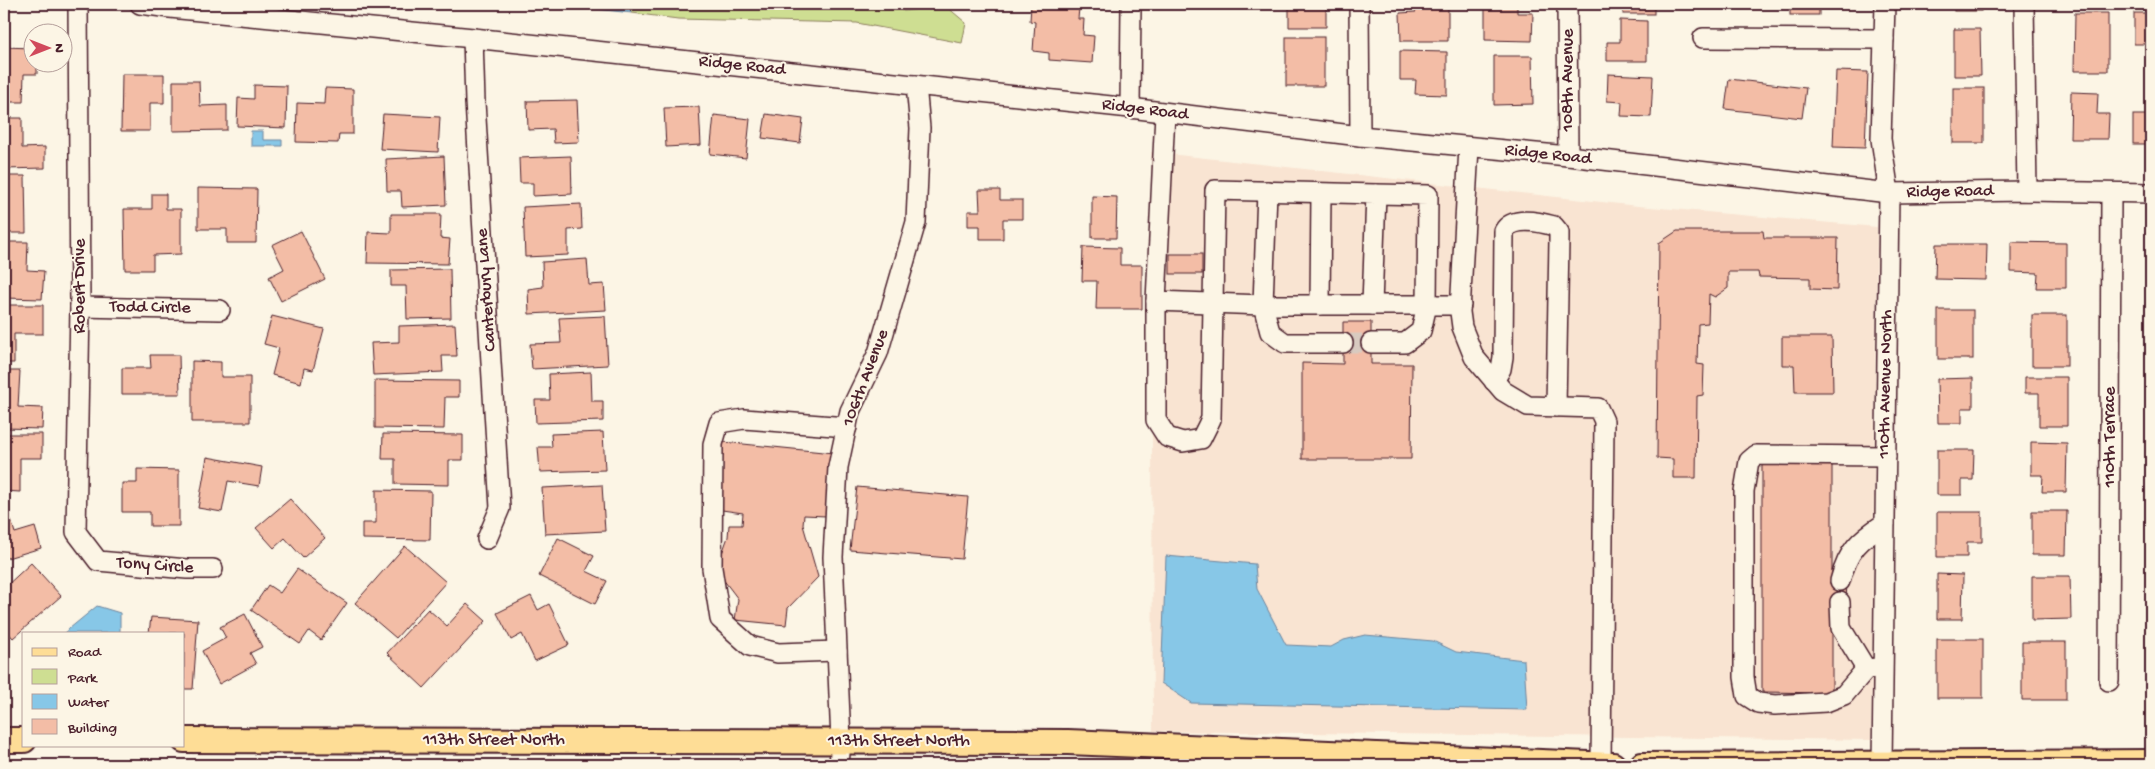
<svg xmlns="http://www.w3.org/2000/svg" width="2155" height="769" font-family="'Gochi Hand',sans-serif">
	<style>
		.built { fill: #f9e4d2; fill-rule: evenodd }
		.green { fill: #cede92; stroke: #8c7e5e }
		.water { fill: #87c7e7; stroke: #6f849c }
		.building { fill: #f3bda6; stroke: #4a1f2b }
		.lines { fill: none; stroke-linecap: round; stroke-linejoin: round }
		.minor-tunnel { stroke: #d8cac0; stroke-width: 19; stroke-dasharray: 19 9; stroke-linecap: butt }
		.minor-casing { stroke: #4a1f2b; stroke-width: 22 }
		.major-casing { stroke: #4a1f2b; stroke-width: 28 }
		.minor { stroke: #fcf5e5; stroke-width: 19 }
		.major { stroke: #fedd96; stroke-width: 24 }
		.labels { text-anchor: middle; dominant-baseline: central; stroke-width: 4; stroke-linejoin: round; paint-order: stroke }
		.street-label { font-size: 18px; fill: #4a1f2b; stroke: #fcf5e5 }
	</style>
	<rect width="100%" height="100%" fill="#fcf5e5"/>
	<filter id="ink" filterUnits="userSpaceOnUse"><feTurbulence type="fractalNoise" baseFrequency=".02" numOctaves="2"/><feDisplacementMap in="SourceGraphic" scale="10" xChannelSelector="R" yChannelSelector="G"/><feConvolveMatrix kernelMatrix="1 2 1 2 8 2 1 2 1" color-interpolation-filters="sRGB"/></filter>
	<g filter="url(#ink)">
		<!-- built -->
		<path class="built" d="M 1151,152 L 1638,206 L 1877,227 L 1871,740 L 1153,731 ZM 1254,564 L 1257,589 L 1285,645 L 1331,647 L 1344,640 L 1433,641 L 1456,652 L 1524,660 L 1191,703 Z"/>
		<!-- green -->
		<path class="green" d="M 629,4 L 885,4 L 904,11 L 946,6 L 966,23 L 962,43 L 857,23 L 678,19 L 632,13 Z"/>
		<!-- water -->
		<g class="water">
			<path d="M 549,4 L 629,4 L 632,13 Z"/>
			<path d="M 251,131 L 263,131 L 263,140 L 282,140 L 282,146 L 251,146 Z"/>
			<path d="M 1166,556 L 1255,564 L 1257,589 L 1286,645 L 1331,647 L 1344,640 L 1365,635 L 1433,641 L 1456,652 L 1524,660 L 1527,710 L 1191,703 L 1161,683 Z"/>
			<path d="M 97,606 L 120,613 L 120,633 L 64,633 Z"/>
		</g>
		<!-- building -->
		<g class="building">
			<path d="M 1289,4 L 1326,6 L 1326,27 L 1289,27 Z"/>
			<path d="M 1416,4 L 1448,4 L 1448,41 L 1401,41 L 1400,13 L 1416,12 Z"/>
			<path d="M 1485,4 L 1517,4 L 1517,13 L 1533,13 L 1532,41 L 1485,40 Z"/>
			<rect x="1623" y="4" width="31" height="10"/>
			<rect x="1790" y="4" width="29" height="11"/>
			<rect x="1954" y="4" width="27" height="7"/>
			<path d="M 1031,5 L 1079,8 L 1078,19 L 1084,19 L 1083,35 L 1094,36 L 1092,63 L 1049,60 L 1049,53 L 1033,51 L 1035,22 L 1030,21 Z"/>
			<path d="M 2075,13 L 2108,13 L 2108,71 L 2074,71 Z"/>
			<rect x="2134" y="13" width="17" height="31"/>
			<path d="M 1620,20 L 1647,21 L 1647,61 L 1607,61 L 1607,42 L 1620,42 Z"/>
			<path d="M 1954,29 L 1980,29 L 1981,76 L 1954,76 Z"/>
			<rect x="1286" y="37" width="38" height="49"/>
			<path d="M 4,47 L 32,48 L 32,62 L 37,62 L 37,74 L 24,74 L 23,102 L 4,102 Z"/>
			<path d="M 1400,51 L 1447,52 L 1447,95 L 1415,94 L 1416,80 L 1400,80 Z"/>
			<path d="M 1494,56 L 1532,56 L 1533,104 L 1494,105 Z"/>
			<path d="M 1836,71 L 1868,72 L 1865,148 L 1833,147 Z"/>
			<path d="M 122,74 L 164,74 L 164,103 L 150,103 L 150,131 L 121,131 Z"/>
			<path d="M 1608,74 L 1653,76 L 1651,117 L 1621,116 L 1622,102 L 1607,101 Z"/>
			<path d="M 1729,79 L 1806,88 L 1802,118 L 1725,109 Z"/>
			<path d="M 173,81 L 199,81 L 200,106 L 227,105 L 227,130 L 173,131 Z"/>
			<path d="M 254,85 L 287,86 L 286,128 L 237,126 L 238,98 L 254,99 Z"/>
			<path d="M 325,88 L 353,89 L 353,134 L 339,134 L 338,143 L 296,142 L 297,103 L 324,104 Z"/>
			<rect x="1953" y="88" width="31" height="55"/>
			<path d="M 2071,92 L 2098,93 L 2097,114 L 2109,114 L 2108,139 L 2070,139 Z"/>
			<path d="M 577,100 L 579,142 L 554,143 L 553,129 L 528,130 L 527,101 Z"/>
			<path d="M 699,107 L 701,145 L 666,147 L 664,108 Z"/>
			<path d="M 383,114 L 440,117 L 438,152 L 380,149 Z"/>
			<path d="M 766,114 L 803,119 L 800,143 L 762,138 Z"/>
			<path d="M 714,115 L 750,119 L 746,158 L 710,154 Z"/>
			<rect x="2133" y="115" width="18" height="29"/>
			<path d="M 4,118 L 22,118 L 22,148 L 45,147 L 45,168 L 4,169 Z"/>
			<path d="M 444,156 L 446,205 L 402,207 L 401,191 L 387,191 L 386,159 Z"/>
			<path d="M 571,156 L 572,194 L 533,196 L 533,183 L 520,183 L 519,158 Z"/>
			<path d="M 4,176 L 25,176 L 26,233 L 4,233 Z"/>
			<path d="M 198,188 L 257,189 L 256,243 L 227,243 L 227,229 L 198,229 Z"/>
			<path d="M 979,190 L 1000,190 L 1000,200 L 1022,200 L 1022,219 L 1003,219 L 1003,239 L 980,239 L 980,226 L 968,226 L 968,211 L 980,211 Z"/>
			<path d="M 152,194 L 166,194 L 166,209 L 181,209 L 181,254 L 153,255 L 153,270 L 125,270 L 124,209 L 152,209 Z"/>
			<path d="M 1092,196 L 1117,197 L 1116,238 L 1092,238 Z"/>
			<path d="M 581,204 L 582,229 L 568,230 L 568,255 L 525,257 L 523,207 Z"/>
			<path d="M 391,214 L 441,214 L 440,238 L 450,239 L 448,264 L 367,263 L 368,232 L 391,233 Z"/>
			<path d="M 301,231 L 325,279 L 281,301 L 269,277 L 284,269 L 272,245 Z"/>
			<path d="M 1677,231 L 1763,231 L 1764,238 L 1838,238 L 1837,290 L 1810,289 L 1810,278 L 1759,277 L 1758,272 L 1728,272 L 1728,288 L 1715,297 L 1709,294 L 1708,323 L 1698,324 L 1697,364 L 1704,365 L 1703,395 L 1697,396 L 1696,478 L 1673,478 L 1673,459 L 1657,458 L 1659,243 Z"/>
			<path d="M 4,242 L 28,242 L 27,270 L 44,271 L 42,299 L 4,298 Z"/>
			<path d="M 2011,242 L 2066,243 L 2066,288 L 2037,288 L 2038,273 L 2011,272 Z"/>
			<path d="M 1936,244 L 1987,244 L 1986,280 L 1935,279 Z"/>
			<path d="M 1083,247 L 1120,248 L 1120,265 L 1142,265 L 1142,309 L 1096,309 L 1097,281 L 1082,281 Z"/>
			<rect x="1170" y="254" width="32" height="20"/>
			<path d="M 587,259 L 589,285 L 604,284 L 606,310 L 529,314 L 528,289 L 543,287 L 542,262 Z"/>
			<path d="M 450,269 L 451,318 L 407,319 L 406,286 L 391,286 L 391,270 Z"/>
			<path d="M 4,305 L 43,305 L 43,334 L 14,334 L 14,363 L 4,363 Z"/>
			<rect x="1938" y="310" width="35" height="49"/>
			<rect x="2032" y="315" width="35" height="51"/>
			<path d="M 272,316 L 324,329 L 313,370 L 304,368 L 301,383 L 272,375 L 279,348 L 264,344 Z"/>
			<path d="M 605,316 L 608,365 L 532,369 L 530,344 L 561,343 L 559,318 Z"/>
			<path d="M 1343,322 L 1371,322 L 1371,364 L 1412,364 L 1411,459 L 1302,459 L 1302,363 L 1343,364 Z"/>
			<path d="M 455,324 L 457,356 L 442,356 L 443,372 L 373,375 L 371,343 L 399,342 L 399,326 Z"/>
			<path d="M 1782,337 L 1832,337 L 1833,392 L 1795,392 L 1794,365 L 1782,365 Z"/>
			<path d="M 150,355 L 179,355 L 180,394 L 122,394 L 122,368 L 151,368 Z"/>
			<path d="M 192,361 L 221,362 L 221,377 L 250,377 L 250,422 L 192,422 Z"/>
			<path d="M 4,371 L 20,371 L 18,407 L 43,408 L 42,429 L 4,428 Z"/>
			<path d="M 591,372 L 592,401 L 603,401 L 603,421 L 536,423 L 535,400 L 550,400 L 549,374 Z"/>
			<path d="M 2025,377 L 2067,377 L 2067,426 L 2039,426 L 2039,393 L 2025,393 Z"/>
			<path d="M 1973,378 L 1973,408 L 1962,408 L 1962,423 L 1938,423 L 1937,379 Z"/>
			<path d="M 375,380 L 459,381 L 459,397 L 445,397 L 444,429 L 375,428 Z"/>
			<path d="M 603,432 L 605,470 L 540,472 L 538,447 L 552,447 L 551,434 Z"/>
			<path d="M 4,434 L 42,434 L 42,458 L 20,458 L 20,492 L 4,491 Z"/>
			<path d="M 383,434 L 463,435 L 463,460 L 449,460 L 449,485 L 395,484 L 395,459 L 382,459 Z"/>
			<path d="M 723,442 L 833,453 L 826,516 L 804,515 L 803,525 L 818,577 L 788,608 L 786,625 L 735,620 L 738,599 L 716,570 L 728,537 L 729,525 L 742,525 L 743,513 L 715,509 Z"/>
			<path d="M 2031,442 L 2067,443 L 2066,492 L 2042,492 L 2043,475 L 2031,475 Z"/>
			<path d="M 1937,450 L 1974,450 L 1973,480 L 1962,480 L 1962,495 L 1937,495 Z"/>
			<path d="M 207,457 L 262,467 L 259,486 L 228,481 L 222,512 L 198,508 Z"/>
			<path d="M 1762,464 L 1832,465 L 1832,581 L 1847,581 L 1846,602 L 1832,602 L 1832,693 L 1762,692 Z"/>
			<path d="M 137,469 L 179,470 L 179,526 L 150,526 L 150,512 L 122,512 L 122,483 L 137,483 Z"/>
			<path d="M 602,485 L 605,531 L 545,534 L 542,488 Z"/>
			<path d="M 857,487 L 968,497 L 962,559 L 850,550 Z"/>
			<path d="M 376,490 L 431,491 L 430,540 L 362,539 L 362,523 L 376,523 Z"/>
			<path d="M 290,499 L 325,538 L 303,558 L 285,538 L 274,548 L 256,528 Z"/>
			<path d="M 4,501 L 5,501 L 15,533 L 35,527 L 41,548 L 4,559 Z"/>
			<path d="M 2032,511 L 2067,511 L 2066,555 L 2032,555 Z"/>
			<path d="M 1937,512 L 1982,512 L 1982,542 L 1967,542 L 1967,557 L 1937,557 Z"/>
			<path d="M 558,538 L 594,556 L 586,571 L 607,581 L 595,604 L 539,576 Z"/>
			<path d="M 405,546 L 446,582 L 396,638 L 355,603 Z"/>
			<path d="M 31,563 L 61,596 L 13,638 L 4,628 L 4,588 Z"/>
			<path d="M 297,569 L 347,603 L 321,640 L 309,631 L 300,644 L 251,610 L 268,585 L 280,593 Z"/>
			<path d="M 1937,574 L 1963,575 L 1962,619 L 1937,619 Z"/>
			<path d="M 2032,576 L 2070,576 L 2071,619 L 2032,620 Z"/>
			<path d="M 531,596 L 538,610 L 549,604 L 569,645 L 535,661 L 522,634 L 511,640 L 497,613 Z"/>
			<path d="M 467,604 L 486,621 L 424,688 L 387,653 L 428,609 L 447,626 Z"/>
			<path d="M 245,614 L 262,647 L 250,653 L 256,664 L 219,684 L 202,651 L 226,638 L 220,627 Z"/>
			<path d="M 151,617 L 198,620 L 193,689 L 184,689 L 184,633 L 149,633 Z"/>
			<rect x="1937" y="639" width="46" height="59"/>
			<rect x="2022" y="642" width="44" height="58"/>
		</g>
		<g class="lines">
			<!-- minor-tunnel -->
			<path class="minor-tunnel" d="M 1343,343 L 1371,343"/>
			<defs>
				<g id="minor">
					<path d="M 78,4 L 80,307 L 76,532 L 98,561 L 187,569 L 213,569"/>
					<path d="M 140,4 L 170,8 L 473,38 L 1130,108 L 1360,136 L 1568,156 L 1889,193 L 2027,191 L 2151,193"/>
					<path d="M 1359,4 L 1360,136"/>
					<path d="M 1567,4 L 1568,156"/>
					<path d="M 2024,4 L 2027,191"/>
					<path d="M 473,38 L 475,102 L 500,508 L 487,539"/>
					<path d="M 1703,38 L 1884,39"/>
					<path d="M 1130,108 L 1131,4"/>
					<path d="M 1165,113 L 1156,301 L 1263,305 L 1461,305"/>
					<path d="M 1469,147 L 1460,312 L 1462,327 L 1474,357 L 1503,391 L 1528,406 L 1598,408 L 1604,421 L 1601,765"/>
					<path d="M 1267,191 L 1263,305 L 1270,332 L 1285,343 L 1343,343"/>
					<path d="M 1156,301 L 1156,420 L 1167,437 L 1183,442 L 1201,439 L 1211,419 L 1215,190 L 1376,194 L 1372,305"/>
					<path d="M 1320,305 L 1321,193"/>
					<path d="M 80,307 L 220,310"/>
					<path d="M 1371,343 L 1405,343 L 1421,331 L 1427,305 L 1428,195 L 1376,194"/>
					<path d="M 1494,381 L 1501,369 L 1503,357 L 1504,231 C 1512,216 1540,222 1554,226 L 1559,232 L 1559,240 L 1556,407"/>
					<path d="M 1840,581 C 1848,550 1859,540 1885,523"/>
					<path d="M 1840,602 L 1841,628 L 1866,669 L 1877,668"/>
					<path d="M 837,651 L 778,653 L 750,646 L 720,619 L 712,568 L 713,444 L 719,423 L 744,419 L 847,427"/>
					<path d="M 1866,669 L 1844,695 L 1826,702 L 1775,705 L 1758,703 L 1747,696 L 1744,677 L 1744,491 L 1749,461 L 1756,455 L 1886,456"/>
					<path d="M 2109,681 L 2111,193"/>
					<path d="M 839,765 L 841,741 L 833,557 L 838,467 L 850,411 L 878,353 L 916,222 L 920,128 L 916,85"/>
					<path d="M 1882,765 L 1889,193 L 1881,139 L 1885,4"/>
				</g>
				<g id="major">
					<path d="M 4,740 L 24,740"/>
					<path d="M 184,740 L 1068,742 L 1613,765"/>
					<path d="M 1642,765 L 2151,762"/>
				</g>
			</defs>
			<!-- minor casing -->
			<use href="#minor" class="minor-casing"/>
			<!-- major casing -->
			<use href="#major" class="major-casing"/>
			<!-- minor -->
			<use href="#minor" class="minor"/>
			<!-- major -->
			<use href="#major" class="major"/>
		</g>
	</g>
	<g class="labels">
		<!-- street labels -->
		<g class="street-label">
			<text transform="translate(742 66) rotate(6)">Ridge Road</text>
			<text transform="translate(1568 80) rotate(-90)">108th Avenue</text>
			<text transform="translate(1145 110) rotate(7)">Ridge Road</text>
			<text transform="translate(1548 155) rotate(6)">Ridge Road</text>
			<text transform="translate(1950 192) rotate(-1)">Ridge Road</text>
			<text transform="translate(80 286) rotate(-90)">Robert Drive</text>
			<text transform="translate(487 290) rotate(-94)">Canterbury Lane</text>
			<text transform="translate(150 308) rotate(1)">Todd Circle</text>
			<text transform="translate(866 378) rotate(-69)">106th Avenue</text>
			<text transform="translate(1886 384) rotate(-89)">110th Avenue North</text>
			<text transform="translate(2110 437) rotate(-90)">110th Terrace</text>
			<text transform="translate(155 566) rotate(4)">Tony Circle</text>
			<text x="494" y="740">113th Street North</text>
			<text x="899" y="741">113th Street North</text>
		</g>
	</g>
	<!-- margin -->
	<rect width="2155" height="769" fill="none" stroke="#fcf5e5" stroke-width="20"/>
	<rect x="10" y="10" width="2135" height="749" fill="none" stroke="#4a1f2b" stroke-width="2" filter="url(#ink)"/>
	<!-- legend -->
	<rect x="22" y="632" width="162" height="115" fill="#fcf5e5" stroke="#b59f9b"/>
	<rect x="32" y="648" width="25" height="8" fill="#fedd96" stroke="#b59f9b"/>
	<text x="68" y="656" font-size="15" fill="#4a1f2b">Road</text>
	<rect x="32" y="669" width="25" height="15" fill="#cede92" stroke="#b59f9b"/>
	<text x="68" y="682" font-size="15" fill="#4a1f2b">Park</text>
	<rect x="32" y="694" width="25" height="15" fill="#87c7e7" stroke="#b59f9b"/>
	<text x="68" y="706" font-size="15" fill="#4a1f2b">Water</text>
	<rect x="32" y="719" width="25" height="15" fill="#f3bda6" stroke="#b59f9b"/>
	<text x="68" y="732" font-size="15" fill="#4a1f2b">Building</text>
	<!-- north arrow -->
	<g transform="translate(48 48) rotate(90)"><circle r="24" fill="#fcf5e5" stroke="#b59f9b"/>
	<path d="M0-4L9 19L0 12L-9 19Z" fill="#d1495b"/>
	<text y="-8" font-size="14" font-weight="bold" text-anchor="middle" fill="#4a1f2b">N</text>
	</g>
</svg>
